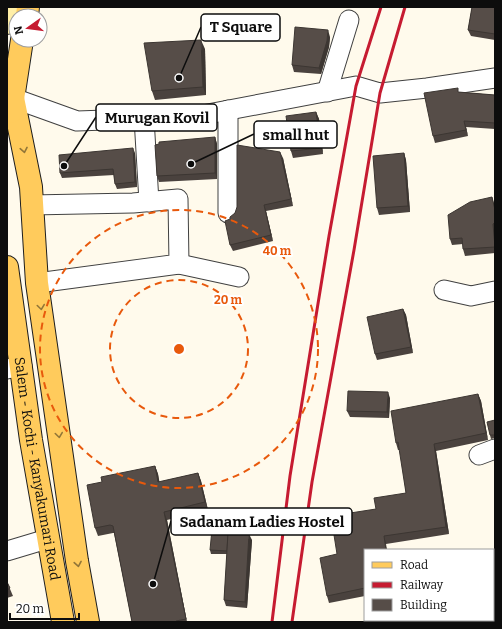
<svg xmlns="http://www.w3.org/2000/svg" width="502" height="629" font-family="Bitter,serif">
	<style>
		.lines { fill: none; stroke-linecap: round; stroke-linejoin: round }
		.street-casing { stroke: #404040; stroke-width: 21 }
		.secondary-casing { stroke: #2f2f2f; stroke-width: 24 }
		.primary-casing { stroke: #1e1e1e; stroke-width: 24 }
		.street { stroke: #fff; stroke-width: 19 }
		.secondary { stroke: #ffefa7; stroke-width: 22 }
		.primary { stroke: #ffcb5c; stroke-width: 22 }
		.rail { stroke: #c61b31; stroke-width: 3 }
		.wall { fill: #4a423e }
		.shaded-wall { fill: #3c3632 }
		.building { fill: #564d48; stroke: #3c3632 }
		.oneway { stroke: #927638 }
		.ring { fill: none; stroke: #e8590c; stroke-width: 2; stroke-dasharray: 7 5 }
		.labels { text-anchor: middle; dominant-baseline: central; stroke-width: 4; stroke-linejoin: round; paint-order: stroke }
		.street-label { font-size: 14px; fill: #0d0d0d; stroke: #fff }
		.centre { fill: #e8590c; stroke: #fff; stroke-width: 2 }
		.ring-label { font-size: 12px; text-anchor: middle; font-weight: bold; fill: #e8590c; stroke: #fff; stroke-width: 4; stroke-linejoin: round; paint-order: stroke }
		.leader { fill: none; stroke: #0d0d0d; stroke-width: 1.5 }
		.callout-dot { fill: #0d0d0d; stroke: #fff; stroke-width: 1.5 }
		.callout { fill: #fff; stroke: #0d0d0d; stroke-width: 1.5 }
		.callout-label { font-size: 15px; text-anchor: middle; font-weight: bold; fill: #0d0d0d }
	</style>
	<rect width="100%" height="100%" fill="#fffaec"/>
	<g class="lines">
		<defs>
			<g id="street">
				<path d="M 327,92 L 349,20"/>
				<path d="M 13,98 L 77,121 L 192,117 L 356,86 L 380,93 L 427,88 L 495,78"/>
				<path d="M 228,110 L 228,213"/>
				<path d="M 144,118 L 149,202"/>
				<path d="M 31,205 L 133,203 L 178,199 L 179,264 L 37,283"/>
				<path d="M 179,264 L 239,277"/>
				<path d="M 444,290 L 471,296 L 495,291"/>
				<path d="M 7,369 L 22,366"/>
				<path d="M 479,455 L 495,449"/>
				<path d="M 7,551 L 47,539"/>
			</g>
			<path id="secondary" d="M 7,23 L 16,7"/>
			<g id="primary">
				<path d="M 27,16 L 28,7"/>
				<path d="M 13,98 L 31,187 L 37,283 L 77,561 L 88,622"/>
				<path d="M 11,112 L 22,40"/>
				<path id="s1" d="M 7,267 L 31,440 L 63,622"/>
			</g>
		</defs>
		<!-- street casing -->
		<use href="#street" class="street-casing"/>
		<!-- secondary casing -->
		<use href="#secondary" class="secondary-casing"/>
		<!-- primary casing -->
		<use href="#primary" class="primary-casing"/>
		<!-- street -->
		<use href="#street" class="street"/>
		<!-- secondary -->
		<use href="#secondary" class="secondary"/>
		<!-- primary -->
		<use href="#primary" class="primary"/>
		<!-- rail -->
		<g class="rail">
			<path d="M 272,622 L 290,476 L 329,236 L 356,86 L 381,7"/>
			<path d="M 292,622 L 312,482 L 354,250 L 380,93 L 405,7"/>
		</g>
	</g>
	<!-- wall -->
	<g class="wall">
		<path d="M 469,7 L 495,7 L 495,40 L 471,36 L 468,30 L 472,7 Z"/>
		<path d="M 330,37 L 329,47 L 321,74 L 294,72 L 292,65 Z"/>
		<path d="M 205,49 L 206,95 L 155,100 L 152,91 Z"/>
		<path d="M 459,92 L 495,95 L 495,129 L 466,127 L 468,136 L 435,143 L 433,136 Z"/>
		<path d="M 316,112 L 319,119 L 323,154 L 293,158 L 291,151 Z"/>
		<path d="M 215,137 L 217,144 L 217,179 L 159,182 L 157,176 Z"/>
		<path d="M 135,153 L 137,187 L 117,189 L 115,184 L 114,175 L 62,178 L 60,173 Z"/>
		<path d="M 404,153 L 406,160 L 410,212 L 379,215 L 377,208 Z"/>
		<path d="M 283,158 L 293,206 L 266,211 L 273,241 L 233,251 L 230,245 L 230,219 L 235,213 Z"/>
		<path d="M 492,197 L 495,207 L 495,253 L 465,256 L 463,249 L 463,244 L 452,245 L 450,239 Z"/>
		<path d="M 403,309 L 406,315 L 413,353 L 377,360 L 375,354 Z"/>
		<path d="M 478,394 L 481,401 L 488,440 L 436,451 L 449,534 L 386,544 L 365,550 L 365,596 L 329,603 L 327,596 L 337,554 L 376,509 L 406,493 L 400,450 L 398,450 L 396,443 Z"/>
		<path d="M 390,398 L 389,418 L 350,417 L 347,411 Z"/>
		<path d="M 495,420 L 495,438 L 491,439 L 490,435 Z"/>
		<path d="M 155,466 L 158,474 L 159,482 L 198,473 L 201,481 L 208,510 L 167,520 L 187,622 L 132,622 L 114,533 L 113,533 L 98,536 L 95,528 L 102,482 Z"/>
		<path d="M 230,530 L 231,533 L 252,540 L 247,608 L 226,606 L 224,600 L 227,554 L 211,554 L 210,550 Z"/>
		<path d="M 7,582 L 13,596 L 7,598 Z"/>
	</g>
	<!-- shaded-wall -->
	<g class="shaded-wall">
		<path d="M 328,30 L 330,37 L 329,47 L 321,74 L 319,68 Z"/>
		<path d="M 201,40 L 205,49 L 206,95 L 203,87 Z"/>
		<path d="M 316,112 L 319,119 L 323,154 L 321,148 Z"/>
		<path d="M 464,121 L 466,127 L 468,136 L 466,130 Z"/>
		<path d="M 215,137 L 217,144 L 217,179 L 215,173 Z"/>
		<path d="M 133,148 L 135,153 L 137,187 L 135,182 Z"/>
		<path d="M 280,152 L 283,158 L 293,206 L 291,199 Z"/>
		<path d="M 404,153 L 406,160 L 410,212 L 408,206 Z"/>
		<path d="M 264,205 L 266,211 L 273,241 L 271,235 Z"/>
		<path d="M 495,222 L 495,244 L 493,224 Z"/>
		<path d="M 403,309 L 406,315 L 413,353 L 411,347 Z"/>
		<path d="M 388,392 L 390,398 L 389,418 L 387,412 Z"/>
		<path d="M 478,394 L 481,401 L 488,440 L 486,433 Z"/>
		<path d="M 434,444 L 436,451 L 449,534 L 446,527 Z"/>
		<path d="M 155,466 L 158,474 L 161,490 L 158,482 Z"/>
		<path d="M 198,473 L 201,481 L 208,510 L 205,502 Z"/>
		<path d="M 164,512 L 167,520 L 187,622 L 186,619 Z"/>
		<path d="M 249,534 L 252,540 L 247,608 L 245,602 Z"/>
		<path d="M 384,536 L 386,544 L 387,550 L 386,550 Z"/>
	</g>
	<!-- building -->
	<g class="building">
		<path d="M 472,7 L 495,7 L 495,34 L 468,30 Z"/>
		<path d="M 295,27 L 328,30 L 327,41 L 319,68 L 292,65 Z"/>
		<path d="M 201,40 L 203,87 L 152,91 L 144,43 Z"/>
		<path d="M 458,88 L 458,92 L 495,95 L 495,123 L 464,121 L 466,130 L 433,136 L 424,93 Z"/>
		<path d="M 316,112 L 321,148 L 291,151 L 286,116 Z"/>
		<path d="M 215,137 L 215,173 L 157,176 L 155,145 L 159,144 L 159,142 Z"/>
		<path d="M 237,145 L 280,152 L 291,199 L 264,205 L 271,235 L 230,245 L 225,221 L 230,219 L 230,217 L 235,213 L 237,207 Z"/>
		<path d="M 133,148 L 135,182 L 115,184 L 113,169 L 60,173 L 59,155 Z"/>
		<path d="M 404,153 L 408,206 L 377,208 L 373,156 Z"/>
		<path d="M 492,197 L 495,210 L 495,222 L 493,224 L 495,247 L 463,249 L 462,238 L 450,239 L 448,215 L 470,202 Z"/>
		<path d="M 403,309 L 411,347 L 375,354 L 367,317 Z"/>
		<path d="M 348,391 L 388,392 L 387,412 L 347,411 Z"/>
		<path d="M 478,394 L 486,433 L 434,444 L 446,527 L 384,536 L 386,550 L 365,550 L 365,588 L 327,596 L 320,558 L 337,554 L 331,516 L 376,509 L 374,498 L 406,493 L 398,442 L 396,443 L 391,411 Z"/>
		<path d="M 495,420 L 495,435 L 490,435 L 487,422 Z"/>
		<path d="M 155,466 L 158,482 L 198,473 L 205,502 L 164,512 L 186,619 L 176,621 L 176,622 L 132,622 L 113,526 L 110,525 L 95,528 L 87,485 L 102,482 L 101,477 Z"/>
		<path d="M 212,529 L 230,530 L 230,533 L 228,533 L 227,551 L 210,550 Z"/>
		<path d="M 228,533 L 249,534 L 245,602 L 224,600 Z"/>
		<path d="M 7,582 L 10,588 L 7,590 Z"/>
		<path d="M 386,620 L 416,620 L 416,621 L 407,622 L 386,622 Z"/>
	</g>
	<!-- one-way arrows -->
	<defs><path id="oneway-chevron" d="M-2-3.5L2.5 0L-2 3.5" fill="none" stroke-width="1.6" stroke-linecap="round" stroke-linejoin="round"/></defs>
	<g class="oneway">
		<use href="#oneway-chevron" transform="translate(24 150) rotate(79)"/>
		<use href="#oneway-chevron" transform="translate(41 307) rotate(82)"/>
		<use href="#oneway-chevron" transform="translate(59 435) rotate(82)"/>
		<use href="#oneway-chevron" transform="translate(78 564) rotate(80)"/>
	</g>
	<!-- distance rings -->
	<g class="ring">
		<circle cx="179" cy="349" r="69"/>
		<circle cx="179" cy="349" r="139"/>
	</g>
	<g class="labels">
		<!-- street labels -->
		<g class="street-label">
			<text stroke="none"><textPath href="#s1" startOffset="204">Salem - Kochi - Kanyakumari Road</textPath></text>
		</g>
	</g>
	<circle cx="179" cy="349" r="6" class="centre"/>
	<g class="ring-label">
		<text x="277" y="255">40 m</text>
		<text x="228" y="304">20 m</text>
	</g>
	<!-- callouts -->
	<path class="leader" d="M179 78L201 27M64 166L96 117M191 164L254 134M153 584L171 521"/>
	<g class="callout-dot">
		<circle cx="179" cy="78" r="4"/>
		<circle cx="64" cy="166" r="4"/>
		<circle cx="191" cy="164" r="4"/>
		<circle cx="153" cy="584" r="4"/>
	</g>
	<g class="callout">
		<rect x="201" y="14" width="79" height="27" rx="4"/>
		<rect x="96" y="104" width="121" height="27" rx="4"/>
		<rect x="254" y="121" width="83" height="27" rx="4"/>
		<rect x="171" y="508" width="181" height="27" rx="4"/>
	</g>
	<g class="callout-label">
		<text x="241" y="32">T Square</text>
		<text x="157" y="123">Murugan Kovil</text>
		<text x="296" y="140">small hut</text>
		<text x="262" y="527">Sadanam Ladies Hostel</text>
	</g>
	<!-- border -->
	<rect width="502" height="629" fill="none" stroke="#0d0d0d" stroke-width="16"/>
	<!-- legend -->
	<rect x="364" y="549" width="130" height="72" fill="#ffffff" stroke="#9e9e9e"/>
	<rect x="372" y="562" width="20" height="6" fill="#ffcb5c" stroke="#9e9e9e"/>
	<text x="400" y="569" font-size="12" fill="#0d0d0d">Road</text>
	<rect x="372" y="582" width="20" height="6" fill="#c61b31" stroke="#9e9e9e"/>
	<text x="400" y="589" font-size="12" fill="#0d0d0d">Railway</text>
	<rect x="372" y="599" width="20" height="12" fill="#564d48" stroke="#9e9e9e"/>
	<text x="400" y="609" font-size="12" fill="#0d0d0d">Building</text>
	<!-- north arrow -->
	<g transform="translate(28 28) rotate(256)"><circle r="19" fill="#ffffff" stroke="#9e9e9e"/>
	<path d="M0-3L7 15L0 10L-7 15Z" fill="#c61b31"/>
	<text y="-6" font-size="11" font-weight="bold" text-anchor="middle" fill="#0d0d0d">N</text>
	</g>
	<!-- scale -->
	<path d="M10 613v6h69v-6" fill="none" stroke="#0d0d0d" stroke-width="2"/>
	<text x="16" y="613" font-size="12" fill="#0d0d0d" stroke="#ffffff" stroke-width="3" paint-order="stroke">20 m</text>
</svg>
